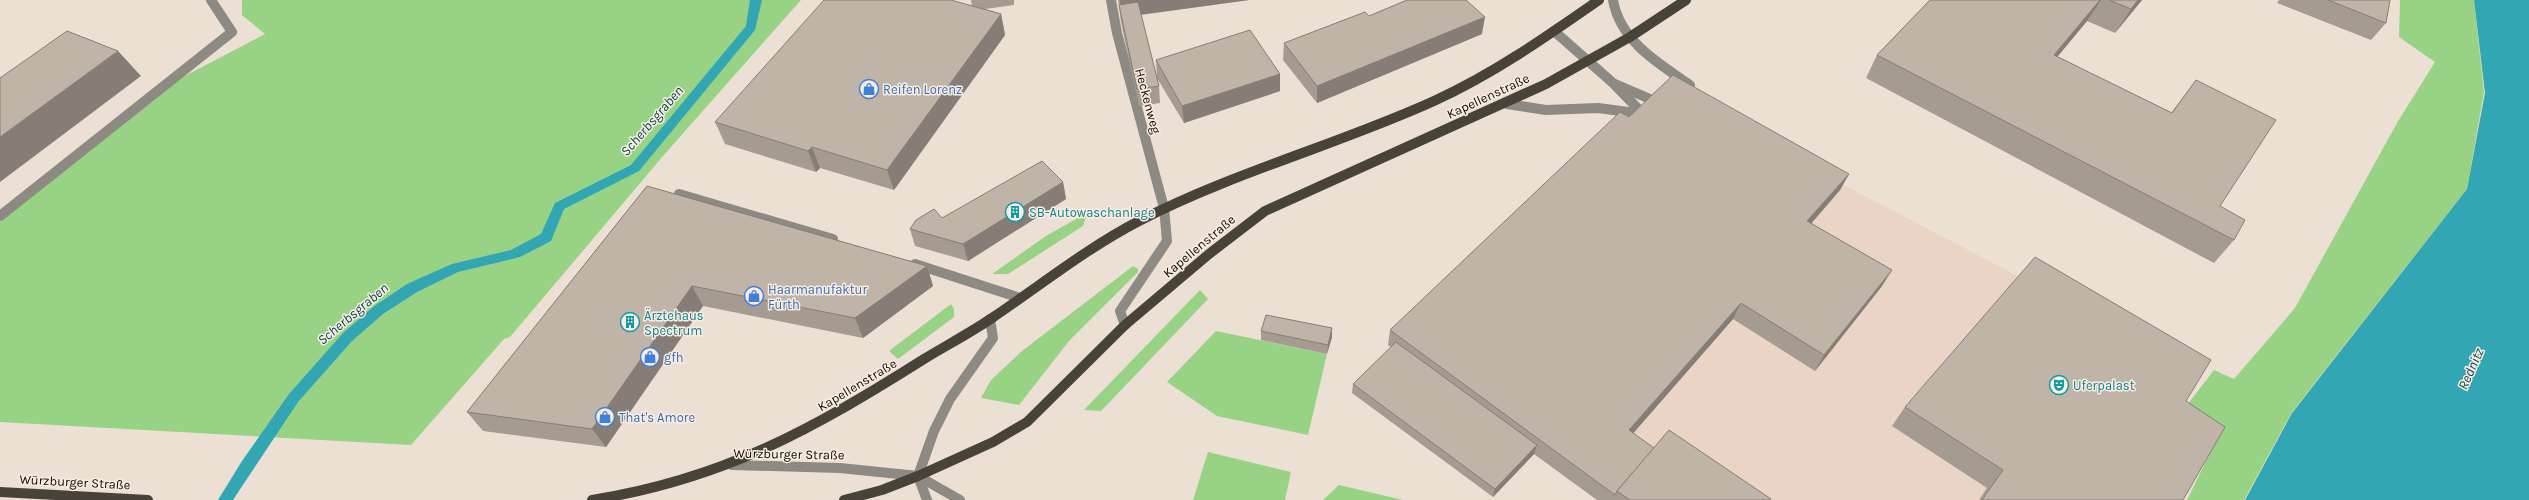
<svg xmlns="http://www.w3.org/2000/svg" width="2529" height="500" font-family="Karla,sans-serif">
	<style>
		.commercial { fill: #e9d4c6 }
		.green { fill: #98d285 }
		.water { fill: #32a6b2 }
		.lines { fill: none; stroke-linecap: round; stroke-linejoin: round }
		.stream { fill: #32a6b2; fill-rule: evenodd }
		.minor { stroke: #8d8a84; stroke-width: 10 }
		.major { stroke: #484339; stroke-width: 10 }
		.wall { fill: #a59b90 }
		.shaded-wall { fill: #867e76 }
		.building { fill: #c0b4a8; stroke: #867e76 }
		.labels { text-anchor: middle; dominant-baseline: central; stroke-width: 3; stroke-linejoin: round; paint-order: stroke }
		.shop-label { font-size: 13px; fill: #366cbe; stroke: #f9ede1; text-anchor: start }
		.street-label { font-size: 13px; fill: #0f0b07; stroke: #f9ede1 }
		.culture-label { font-size: 13px; fill: #0d838f; stroke: #f9ede1; text-anchor: start }
		.water-label { font-size: 14px; font-style: italic; fill: #034a50; stroke: #f9ede1 }
	</style>
	<rect width="100%" height="100%" fill="#ece0d4"/>
	<!-- commercial -->
	<path class="commercial" d="M 1667,93 L 2020,277 L 2167,420 L 2174,500 L 1597,500 L 1388,345 L 1615,129 Z"/>
	<!-- green -->
	<g class="green">
		<path d="M 242,0 L 801,0 L 663,156 L 510,337 L 504,339 L 411,445 L 0,422 L 0,221 L 177,80 L 265,34 L 242,15 Z"/>
		<path d="M 2400,0 L 2474,0 L 2484,92 L 2467,189 L 2292,412 L 2244,500 L 2187,500 L 2214,445 L 2177,418 L 2214,370 L 2234,379 L 2295,308 L 2397,123 L 2435,62 L 2399,37 Z"/>
		<path d="M 1085,214 L 1087,214 L 1083,226 L 1008,274 L 992,274 L 1046,236 Z"/>
		<path d="M 1133,266 L 1138,269 L 1138,272 L 1069,341 L 1019,405 L 981,398 L 991,380 L 1022,351 Z"/>
		<path d="M 1200,290 L 1208,299 L 1101,411 L 1084,410 Z"/>
		<path d="M 951,304 L 954,309 L 954,317 L 898,359 L 889,351 Z"/>
		<path d="M 1216,331 L 1327,354 L 1308,435 L 1217,416 L 1167,382 Z"/>
		<path d="M 1208,452 L 1291,472 L 1285,500 L 1193,500 Z"/>
		<path d="M 1339,485 L 1403,500 L 1323,500 Z"/>
	</g>
	<!-- water -->
	<path class="water" d="M 2474,0 L 2529,0 L 2529,500 L 2245,500 L 2292,413 L 2467,189 L 2485,93 Z"/>
	<g class="lines">
		<!-- stream -->
		<path class="stream" d="M 750,0 L 762,0 L 755,30 L 639,171 L 564,209 L 551,241 L 520,257 L 458,272 L 417,292 L 383,314 L 352,341 L 298,402 L 233,500 L 218,500 L 242,461 L 289,394 L 343,333 L 373,307 L 407,284 L 452,264 L 511,250 L 541,234 L 555,203 L 631,165 L 746,26 Z"/>
		<!-- minor -->
		<g class="minor">
			<path d="M 1111,0 L 1117,33 L 1164,208 L 1167,241 L 1120,311 L 1125,325"/>
			<path d="M 1613,0 C 1620,41 1658,63 1690,85"/>
			<path d="M 1554,31 L 1613,83 L 1643,114"/>
			<path d="M 1615,84 L 1657,102"/>
			<path d="M 1507,104 L 1546,110 L 1598,108 L 1643,114"/>
			<path d="M 679,194 L 833,239"/>
			<path d="M 0,216 L 232,32 L 211,0"/>
			<path d="M 915,264 L 1020,298"/>
			<path d="M 732,465 L 840,468 L 918,476 L 960,500"/>
			<path d="M 918,476 L 934,431 L 950,399 L 993,338 L 990,319"/>
			<path d="M 918,476 L 927,500"/>
		</g>
		<!-- major -->
		<g class="major">
			<path d="M 0,492 L 148,500"/>
			<path d="M 592,500 C 724,479 813,429 924,359 C 947,345 970,333 992,318 C 1041,285 1087,248 1139,221 C 1234,172 1337,145 1434,101 C 1493,74 1546,37 1599,0"/>
			<path d="M 844,500 L 882,490 L 918,476 L 993,442 L 1027,422 L 1125,325 L 1209,254 L 1265,211 L 1546,84 L 1630,37 L 1686,0"/>
		</g>
	</g>
	<!-- wall -->
	<g class="wall">
		<path d="M 971,0 L 1014,0 L 1014,5 L 985,9 L 1001,14 L 1005,35 L 894,190 L 820,168 L 816,172 L 725,144 L 715,122 L 972,6 Z"/>
		<path d="M 1118,0 L 1249,0 L 1141,15 L 1159,86 L 1160,103 L 1139,106 L 1121,22 Z"/>
		<path d="M 1407,0 L 1466,0 L 1482,34 L 1317,103 L 1283,60 L 1284,43 L 1369,16 Z"/>
		<path d="M 1930,0 L 2142,0 L 2115,33 L 2087,21 L 2057,57 L 2171,113 L 2196,80 L 2220,206 L 2234,240 L 2214,263 L 1866,78 L 1877,55 Z"/>
		<path d="M 2279,0 L 2390,0 L 2386,23 L 2371,40 L 2277,3 Z"/>
		<path d="M 1156,60 L 1280,74 L 1280,91 L 1184,123 L 1157,78 Z"/>
		<path d="M 1629,117 L 1849,174 L 1840,190 L 1812,223 L 1882,286 L 1815,371 L 1733,319 L 1633,433 L 1654,448 L 1770,500 L 1597,500 L 1534,454 L 1493,497 L 1352,393 L 1353,384 L 1391,347 L 1388,345 L 1390,330 Z"/>
		<path d="M 1063,182 L 1066,199 L 968,261 L 915,246 L 910,229 L 942,218 Z"/>
		<path d="M 647,186 L 927,266 L 933,286 L 863,338 L 703,306 L 606,447 L 483,431 L 467,412 Z"/>
		<path d="M 1332,328 L 1332,337 L 1327,354 L 1261,340 L 1261,331 Z"/>
		<path d="M 2186,401 L 2183,500 L 1979,500 L 1987,488 L 1892,426 L 1905,407 Z"/>
	</g>
	<!-- shaded-wall -->
	<g class="shaded-wall">
		<path d="M 1120,0 L 1249,0 L 1122,17 Z"/>
		<path d="M 2100,0 L 2101,0 L 2087,21 L 2039,79 L 2054,55 Z"/>
		<path d="M 2138,0 L 2142,0 L 2115,33 L 2131,9 Z"/>
		<path d="M 1001,14 L 1005,35 L 894,190 L 887,170 Z"/>
		<path d="M 1485,17 L 1482,34 L 1317,103 L 1317,86 Z"/>
		<path d="M 118,51 L 141,76 L 0,182 L 0,137 Z"/>
		<path d="M 1280,74 L 1280,91 L 1184,123 L 1182,106 Z"/>
		<path d="M 812,147 L 820,168 L 816,172 L 808,151 Z"/>
		<path d="M 1849,174 L 1840,190 L 1799,237 L 1807,221 Z"/>
		<path d="M 1063,182 L 1066,199 L 968,261 L 963,244 Z"/>
		<path d="M 927,266 L 933,286 L 863,338 L 855,318 Z"/>
		<path d="M 1892,270 L 1882,286 L 1815,371 L 1824,355 Z"/>
		<path d="M 692,286 L 703,306 L 606,447 L 592,429 Z"/>
		<path d="M 1741,303 L 1733,319 L 1623,445 L 1629,430 Z"/>
		<path d="M 1332,328 L 1332,337 L 1327,354 L 1328,345 Z"/>
		<path d="M 1537,445 L 1534,454 L 1493,497 L 1495,489 Z"/>
	</g>
	<!-- building -->
	<g class="building">
		<path d="M 824,0 L 951,0 L 1001,14 L 887,170 L 812,147 L 808,151 L 715,122 Z"/>
		<path d="M 1407,0 L 1466,0 L 1485,17 L 1317,86 L 1284,43 L 1365,12 L 1369,16 Z"/>
		<path d="M 1930,0 L 2100,0 L 2054,55 L 2172,113 L 2196,80 L 2276,120 L 2220,206 L 2245,220 L 2234,240 L 1877,55 Z"/>
		<path d="M 2109,0 L 2138,0 L 2131,9 Z"/>
		<path d="M 2328,0 L 2390,0 L 2386,23 Z"/>
		<path d="M 1138,2 L 1159,86 L 1137,89 L 1119,5 Z"/>
		<path d="M 1250,30 L 1280,74 L 1182,106 L 1156,60 Z"/>
		<path d="M 67,31 L 118,51 L 0,137 L 0,78 Z"/>
		<path d="M 1673,75 L 1849,174 L 1807,221 L 1892,270 L 1824,355 L 1741,303 L 1629,430 L 1654,448 L 1617,491 L 1615,495 L 1390,330 L 1620,112 L 1629,117 Z"/>
		<path d="M 1042,161 L 1063,182 L 963,244 L 910,229 L 916,220 L 934,209 L 942,218 Z"/>
		<path d="M 647,186 L 927,266 L 855,318 L 692,286 L 592,429 L 467,412 Z"/>
		<path d="M 2035,257 L 2211,360 L 2186,401 L 2225,427 L 2183,500 L 1982,500 L 2003,470 L 1905,407 Z"/>
		<path d="M 1266,315 L 1332,328 L 1328,345 L 1261,331 Z"/>
		<path d="M 1396,342 L 1537,445 L 1495,489 L 1353,384 Z"/>
		<path d="M 1669,430 L 1771,499 L 1770,500 L 1630,500 L 1617,491 Z"/>
	</g>
	<!-- icons -->
	<defs>
		<symbol id="shop-ring" viewBox="-11 -11 22 22"><circle r="9.5" fill="#f9ede1" stroke="#3f7fe0" stroke-width="1.5"/><path d="M-5-2.5h2.3a2.7 3.5 0 0 1 5.4 0H5L5.5 6h-11ZM-1.5-2.5h3a1.5 2.3 0 0 0-3 0Z" fill="#3f7fe0"/></symbol>
		<symbol id="building-ring" viewBox="-11 -11 22 22"><circle r="9.5" fill="#f9ede1" stroke="#0f9aa8" stroke-width="1.5"/><path d="M-4-6H4V6H1V3H-1V6H-4ZM-2.5-4.3h1.7v1.8h-1.7ZM.8-4.3h1.7v1.8H.8ZM-2.5-1h1.7V.8h-1.7ZM.8-1h1.7V.8H.8Z" fill="#0f9aa8"/></symbol>
		<symbol id="theatre-ring" viewBox="-11 -11 22 22"><circle r="9.5" fill="#f9ede1" stroke="#0f9aa8" stroke-width="1.5"/><path d="M-5-5.5Q0-4 5-5.5V0Q5 5 0 6Q-5 5-5 0ZM-3.3-2.5H-1v1.5H-3.3ZM1-2.5H3.3v1.5H1ZM-2.8 1Q0 5.5 2.8 1Z" fill="#0f9aa8"/></symbol>
	</defs>
	<g fill-rule="evenodd">
		<use href="#shop-ring" x="858" y="78" width="22" height="22"/>
		<use href="#building-ring" x="1004" y="201" width="22" height="22"/>
		<use href="#shop-ring" x="743" y="285" width="22" height="22"/>
		<use href="#building-ring" x="619" y="311" width="22" height="22"/>
		<use href="#shop-ring" x="639" y="346" width="22" height="22"/>
		<use href="#theatre-ring" x="2048" y="374" width="22" height="22"/>
		<use href="#shop-ring" x="594" y="406" width="22" height="22"/>
	</g>
	<g class="labels">
		<!-- shop labels -->
		<g class="shop-label">
			<text x="883" y="89">Reifen Lorenz</text>
			<text x="768" y="289">Haarmanufaktur<tspan x="768" dy="15">Fürth</tspan></text>
			<text x="664" y="357">gfh</text>
			<text x="619" y="417">That's Amore</text>
		</g>
		<!-- street labels -->
		<g class="street-label">
			<text transform="translate(1488 96) rotate(-25)">Kapellenstraße</text>
			<text transform="translate(1148 101) rotate(75)">Heckenweg</text>
			<text transform="translate(1199 246) rotate(-40)">Kapellenstraße</text>
			<text transform="translate(857 385) rotate(-31)">Kapellenstraße</text>
			<text transform="translate(789 454) rotate(1)">Würzburger Straße</text>
			<text transform="translate(75 482) rotate(3)">Würzburger Straße</text>
		</g>
		<!-- culture labels -->
		<g class="culture-label">
			<text x="1029" y="212">SB-Autowaschanlage</text>
			<text x="644" y="315">Ärztehaus<tspan x="644" dy="15">Spectrum</tspan></text>
			<text x="2073" y="385">Uferpalast</text>
		</g>
		<!-- water labels -->
		<g class="water-label">
			<text transform="translate(652 121) rotate(-49)">Scherbsgraben</text>
			<text transform="translate(353 314) rotate(-40)">Scherbsgraben</text>
			<text transform="translate(2471 369) rotate(-66)">Rednitz</text>
		</g>
	</g>
</svg>
